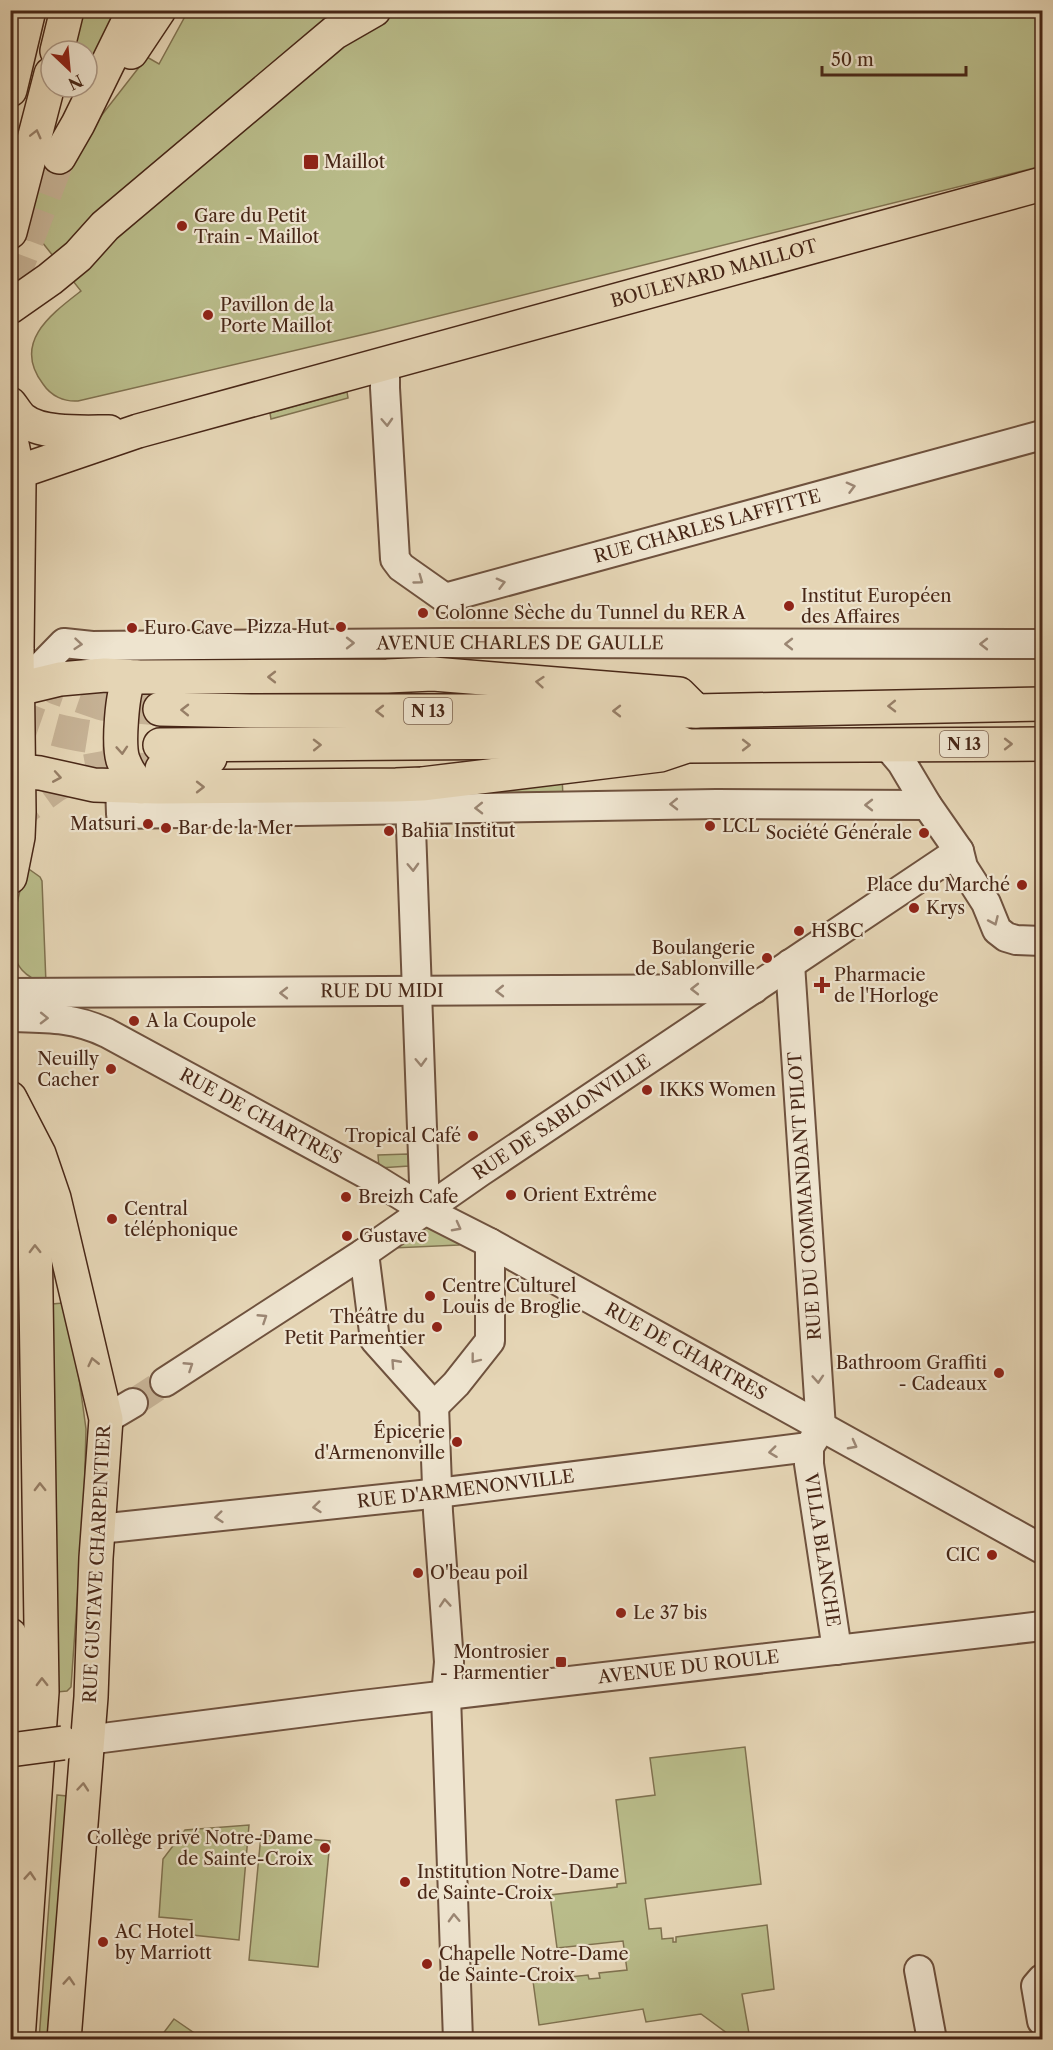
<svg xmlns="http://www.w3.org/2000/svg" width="1053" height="2050" font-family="'Libre Caslon Text',serif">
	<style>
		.green { fill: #b9bc8a; stroke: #807250; stroke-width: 1.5 }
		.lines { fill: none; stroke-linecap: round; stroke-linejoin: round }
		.minor-tunnel { stroke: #c6b295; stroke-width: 28; stroke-dasharray: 28 14; stroke-linecap: butt }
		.highway-tunnel { stroke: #c6b295; stroke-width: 33; stroke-dasharray: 33 16; stroke-linecap: butt }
		.minor-casing { stroke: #6f523e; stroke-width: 32 }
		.major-casing { stroke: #482717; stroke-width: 36 }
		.highway-casing { stroke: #482717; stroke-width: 36 }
		.minor { stroke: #eee4cf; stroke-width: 28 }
		.major { stroke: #e5d5b5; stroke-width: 33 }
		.highway { stroke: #e5d5b5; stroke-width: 33 }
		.major-bridge-casing { stroke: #482717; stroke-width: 36; stroke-linecap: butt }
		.major-bridge { stroke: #e5d5b5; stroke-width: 33 }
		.oneway { stroke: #967e66 }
		.oneway2 { stroke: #9b8673 }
		.poi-dot { fill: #8f2418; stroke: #eee4cf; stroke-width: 2 }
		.labels { text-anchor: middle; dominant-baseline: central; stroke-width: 4.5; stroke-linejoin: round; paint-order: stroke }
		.shield { fill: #eee4cf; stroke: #7a604e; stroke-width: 1.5 }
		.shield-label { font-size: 16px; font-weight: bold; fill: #482717 }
		.poi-label { font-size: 18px; fill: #482717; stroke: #eee4cf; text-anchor: start }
		.street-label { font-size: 18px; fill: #482717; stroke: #eee4cf }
	</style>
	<rect width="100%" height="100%" fill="#e5d5b5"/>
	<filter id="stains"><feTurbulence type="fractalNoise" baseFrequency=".00333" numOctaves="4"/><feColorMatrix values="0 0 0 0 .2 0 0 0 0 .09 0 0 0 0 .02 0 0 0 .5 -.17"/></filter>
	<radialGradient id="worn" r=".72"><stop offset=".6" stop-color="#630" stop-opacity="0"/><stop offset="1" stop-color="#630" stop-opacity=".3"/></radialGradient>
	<!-- green -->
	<g class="green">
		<path d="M 83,11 L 116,11 L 87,70 L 87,51 L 73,51 Z"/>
		<path d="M 188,11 L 1042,11 L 1042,166 L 374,332 L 78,401 C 64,402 51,396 43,384 C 12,343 50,315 81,291 L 38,237 L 32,240 L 25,239 L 31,207 L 47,148 L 98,120 L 147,57 L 159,64 Z"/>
		<path d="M 347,392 L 348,398 L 271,419 L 270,413 Z"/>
		<path d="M 562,775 L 563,798 L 423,792 Z"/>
		<path d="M 26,867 L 40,877 L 42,881 L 46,984 C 37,981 28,977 22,970 C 1,946 20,894 26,867 Z"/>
		<path d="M 408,1154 L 409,1166 L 379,1168 L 378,1155 Z"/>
		<path d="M 422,1225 L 463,1238 L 459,1245 L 394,1248 Z"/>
		<path d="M 63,1303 L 79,1378 L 86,1429 L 84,1503 L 71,1687 L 67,1691 L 57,1692 L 52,1304 Z"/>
		<path d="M 745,1747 L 761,1884 L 645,1899 L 649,1929 L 661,1928 L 662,1939 L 673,1938 L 673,1942 L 676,1942 L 676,1937 L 767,1925 L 774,1989 L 742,1994 L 750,2039 L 735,2039 L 701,2014 L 646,2022 L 643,2009 L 539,2025 L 533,1981 L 588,1975 L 589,1979 L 600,1978 L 599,1973 L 627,1970 L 623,1941 L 557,1948 L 550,1895 L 617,1887 L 617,1884 L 626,1883 L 616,1800 L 655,1795 L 650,1758 Z"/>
		<path d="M 57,1795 L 67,1796 L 48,2039 L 39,2040 Z"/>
		<path d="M 249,1825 L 239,1940 L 192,1935 L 192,1920 L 159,1917 L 163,1859 L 185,1830 Z"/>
		<path d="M 261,1835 L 330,1841 L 318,1967 L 249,1960 Z"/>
		<path d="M 174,2019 L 203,2039 L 159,2039 Z"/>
	</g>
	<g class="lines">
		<!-- minor-tunnel -->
		<path class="minor-tunnel" d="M 133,1403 L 165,1382"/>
		<!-- highway-tunnel -->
		<g class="highway-tunnel">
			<path d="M 10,286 L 59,157"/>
			<path d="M 39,672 L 56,688 L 102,704 L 160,709"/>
			<path d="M 10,711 C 51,737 113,739 160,745"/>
			<path d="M 10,829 L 26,807 L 55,786 L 79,772 L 107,767 L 151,770"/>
		</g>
		<defs>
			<g id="minor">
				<path d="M 385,364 L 385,388 L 395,559 L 401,567 L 445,598"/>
				<path id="s1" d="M 445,598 L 1042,435"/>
				<path id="s2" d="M 18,690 L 64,643 L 92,646 L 444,643 L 1042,644"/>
				<path d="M 886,744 L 902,763 L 927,805 L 959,851 L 963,867 L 986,903 L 997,930 L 1006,937 L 1016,940 L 1042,941"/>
				<path d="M 120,786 L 121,814 L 716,804 L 927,805"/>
				<path d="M 406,790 L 410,801 L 425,1210"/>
				<path id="s3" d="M 10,993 L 754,989"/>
				<path id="s4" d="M 10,1017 C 47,1018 73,1017 107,1033 L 370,1176 L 425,1210 L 490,1243 L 1042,1549"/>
				<path d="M 364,1253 L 375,1340 L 434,1406 L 438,1512 L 449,1662 L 446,1696 L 458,2040"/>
				<path id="s5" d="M 165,1382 L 364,1253 L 480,1172 L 959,851"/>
				<path d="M 434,1406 L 456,1384 L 490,1341 L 490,1243"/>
				<path d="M 106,1419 L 133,1403"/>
				<path id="s6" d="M 809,1447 L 809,1464 L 837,1650"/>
				<path id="s7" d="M 99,1529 L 421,1495 L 809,1447 L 821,1428 L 790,964"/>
				<path id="s8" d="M 87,1740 L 353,1706 L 1042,1626"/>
				<path d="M 919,1970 L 932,2040"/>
				<path d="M 1042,1979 L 1036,1986 L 1042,2021"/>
			</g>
			<g id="major">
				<path d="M 10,307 L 50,279 L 78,256 L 105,226 L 334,33 L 374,10"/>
				<path d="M 10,404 C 14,409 17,415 22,419 C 41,435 85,432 109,432"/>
				<path d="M 10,435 L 18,472 L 19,484 L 17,649 L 19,812 L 18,837 L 10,877"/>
				<path id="s9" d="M 18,472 L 138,431 L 1042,184"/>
				<path d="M 137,677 L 129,680 C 122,693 118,745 123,760 C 127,771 132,779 141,787"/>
				<path d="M 10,691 L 60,679 L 105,675 L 137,677 L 387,676 L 433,674 L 679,694 L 696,711 L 1042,704"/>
				<path d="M 10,768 L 19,771 L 40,773 L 94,785 L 157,787 L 396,785 L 422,784 L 660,755 L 687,746 L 1042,744"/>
				<path d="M 10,1098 L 39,1154 L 54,1198 L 106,1419 L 96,1558 L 91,1697 L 64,2040"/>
			</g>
			<g id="highway">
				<path d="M 57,51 L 67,10"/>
				<path d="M 131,52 L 159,10"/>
				<path d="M 10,90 L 29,10"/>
				<path d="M 59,157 L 78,124 L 134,10"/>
				<path d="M 10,232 L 51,74"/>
				<path d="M 160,709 L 251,711 L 696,711"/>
				<path d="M 160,745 L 535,742 L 664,736 L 687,746"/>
				<path d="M 162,769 L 210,758"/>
				<path d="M 10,1134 L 12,1103"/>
				<path d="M 10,1147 L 32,1207 L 35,1231 L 42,1692 L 18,2040"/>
				<path d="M 10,1635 L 10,1842"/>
			</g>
		</defs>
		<!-- minor casing -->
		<use href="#minor" class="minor-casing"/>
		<!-- major casing -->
		<use href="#major" class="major-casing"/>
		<!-- highway casing -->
		<use href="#highway" class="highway-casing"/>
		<!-- minor -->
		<use href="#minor" class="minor"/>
		<!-- major -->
		<use href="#major" class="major"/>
		<!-- highway -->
		<use href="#highway" class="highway"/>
		<defs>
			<path id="major-bridge" d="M 10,1750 L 63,1743"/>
		</defs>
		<!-- major-bridge casing -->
		<use href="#major-bridge" class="major-bridge-casing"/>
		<!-- major-bridge -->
		<use href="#major-bridge" class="major-bridge"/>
	</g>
	<!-- one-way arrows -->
	<defs><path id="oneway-chevron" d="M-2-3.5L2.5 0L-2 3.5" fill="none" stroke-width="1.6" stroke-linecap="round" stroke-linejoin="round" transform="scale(1.5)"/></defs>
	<g class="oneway">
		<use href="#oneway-chevron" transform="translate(36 134) rotate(-76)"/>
		<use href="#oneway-chevron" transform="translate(272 677) rotate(180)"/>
		<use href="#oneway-chevron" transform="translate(540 682) rotate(-175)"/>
		<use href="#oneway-chevron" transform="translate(892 706) rotate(179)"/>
		<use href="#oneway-chevron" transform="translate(185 710) rotate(-179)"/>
		<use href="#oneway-chevron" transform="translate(380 711) rotate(180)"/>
		<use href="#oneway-chevron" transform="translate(617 711) rotate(-180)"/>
		<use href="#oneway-chevron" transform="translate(1008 744)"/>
		<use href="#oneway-chevron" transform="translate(317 745) rotate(-1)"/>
		<use href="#oneway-chevron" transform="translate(746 745)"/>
		<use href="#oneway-chevron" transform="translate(122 750) rotate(86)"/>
		<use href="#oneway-chevron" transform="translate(57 777) rotate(10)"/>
		<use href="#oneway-chevron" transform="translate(200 787)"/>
		<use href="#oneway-chevron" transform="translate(35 1249) rotate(-91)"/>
		<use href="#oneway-chevron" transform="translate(93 1362) rotate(-103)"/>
		<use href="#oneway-chevron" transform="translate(40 1487) rotate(-91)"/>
		<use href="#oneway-chevron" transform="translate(42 1682) rotate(-91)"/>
		<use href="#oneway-chevron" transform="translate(83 1787) rotate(-85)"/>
		<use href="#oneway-chevron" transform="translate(30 1876) rotate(-86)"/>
		<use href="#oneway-chevron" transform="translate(69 1981) rotate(-86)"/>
	</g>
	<g class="oneway2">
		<use href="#oneway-chevron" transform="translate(387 422) rotate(87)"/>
		<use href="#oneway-chevron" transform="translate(851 487) rotate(-15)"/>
		<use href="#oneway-chevron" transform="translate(419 580) rotate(36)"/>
		<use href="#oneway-chevron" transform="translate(501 583) rotate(-15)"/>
		<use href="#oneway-chevron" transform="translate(350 643)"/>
		<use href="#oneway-chevron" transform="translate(78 644) rotate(5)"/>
		<use href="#oneway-chevron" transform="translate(789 644) rotate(-180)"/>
		<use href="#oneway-chevron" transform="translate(984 644) rotate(-180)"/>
		<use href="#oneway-chevron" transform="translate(674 804) rotate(179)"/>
		<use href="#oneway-chevron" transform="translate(869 805) rotate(-180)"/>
		<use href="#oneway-chevron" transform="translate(479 808) rotate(179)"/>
		<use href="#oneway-chevron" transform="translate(413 867) rotate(88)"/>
		<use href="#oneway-chevron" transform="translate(994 921) rotate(66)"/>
		<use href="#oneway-chevron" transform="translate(695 989) rotate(-180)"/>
		<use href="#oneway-chevron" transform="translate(500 991) rotate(179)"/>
		<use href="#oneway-chevron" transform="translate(284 993) rotate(180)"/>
		<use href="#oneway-chevron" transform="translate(44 1018) rotate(1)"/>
		<use href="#oneway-chevron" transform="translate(421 1062) rotate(88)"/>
		<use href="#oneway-chevron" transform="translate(457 1227) rotate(28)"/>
		<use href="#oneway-chevron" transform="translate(263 1318) rotate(-33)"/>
		<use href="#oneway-chevron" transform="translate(475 1359) rotate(128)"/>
		<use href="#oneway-chevron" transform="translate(395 1363) rotate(-132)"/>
		<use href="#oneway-chevron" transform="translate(189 1366) rotate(-33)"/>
		<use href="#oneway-chevron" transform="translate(818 1379) rotate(86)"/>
		<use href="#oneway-chevron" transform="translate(853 1445) rotate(28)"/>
		<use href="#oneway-chevron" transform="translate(773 1452) rotate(173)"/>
		<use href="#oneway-chevron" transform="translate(317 1507) rotate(174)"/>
		<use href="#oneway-chevron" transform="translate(219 1517) rotate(174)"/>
		<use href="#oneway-chevron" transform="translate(445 1603) rotate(-94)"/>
		<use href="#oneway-chevron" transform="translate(454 1918) rotate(-92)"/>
	</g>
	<!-- markers -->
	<g class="poi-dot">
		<rect x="303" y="154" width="16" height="16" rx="3"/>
		<circle cx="182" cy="226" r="6"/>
		<circle cx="208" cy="315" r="6"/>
		<circle cx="789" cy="606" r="6"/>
		<circle cx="423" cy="613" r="6"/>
		<circle cx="341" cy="627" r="6"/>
		<circle cx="132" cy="628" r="6"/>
		<circle cx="148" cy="824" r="6"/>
		<circle cx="710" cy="826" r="6"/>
		<circle cx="166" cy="828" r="6"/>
		<circle cx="389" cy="831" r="6"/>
		<circle cx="924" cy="833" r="6"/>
		<circle cx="1022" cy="885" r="6"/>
		<circle cx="914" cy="908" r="6"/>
		<circle cx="799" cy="931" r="6"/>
		<circle cx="767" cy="958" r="6"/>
		<path d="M819 976h6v6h6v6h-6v6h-6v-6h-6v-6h6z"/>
		<circle cx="134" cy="1021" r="6"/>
		<circle cx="111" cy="1069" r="6"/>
		<circle cx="647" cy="1090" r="6"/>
		<circle cx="473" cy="1136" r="6"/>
		<circle cx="511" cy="1195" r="6"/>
		<circle cx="346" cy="1197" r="6"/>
		<circle cx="112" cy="1219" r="6"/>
		<circle cx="347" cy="1236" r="6"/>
		<circle cx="430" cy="1296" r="6"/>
		<circle cx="437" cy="1327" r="6"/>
		<circle cx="999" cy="1373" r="6"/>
		<circle cx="457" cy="1442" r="6"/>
		<circle cx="992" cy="1555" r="6"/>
		<circle cx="418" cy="1573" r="6"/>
		<circle cx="621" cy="1613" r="6"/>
		<rect x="555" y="1656" width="12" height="12" rx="3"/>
		<circle cx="325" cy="1848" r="6"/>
		<circle cx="405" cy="1882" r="6"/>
		<circle cx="103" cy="1942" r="6"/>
		<circle cx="427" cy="1964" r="6"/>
	</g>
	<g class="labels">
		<!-- shield labels -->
		<g class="shield">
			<rect x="404" y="698" width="48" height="26" rx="4.5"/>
			<rect x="940" y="731" width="48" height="26" rx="4.5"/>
		</g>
		<g class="shield-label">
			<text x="428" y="711">N 13</text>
			<text x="964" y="744">N 13</text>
		</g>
		<!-- poi labels -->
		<g class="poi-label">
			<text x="324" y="162">Maillot</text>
			<text x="194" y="216">Gare du Petit<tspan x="194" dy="21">Train - Maillot</tspan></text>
			<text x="220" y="305">Pavillon de la<tspan x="220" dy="21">Porte Maillot</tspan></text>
			<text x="801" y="596">Institut Européen<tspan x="801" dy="21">des Affaires</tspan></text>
			<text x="435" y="613">Colonne Sèche du Tunnel du RER A</text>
			<text x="329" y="627" text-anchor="end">Pizza Hut</text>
			<text x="144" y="628">Euro Cave</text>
			<text x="136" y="824" text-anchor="end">Matsuri</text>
			<text x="722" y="826">LCL</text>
			<text x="178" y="828">Bar de la Mer</text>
			<text x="401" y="831">Bahia Institut</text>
			<text x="912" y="833" text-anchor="end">Société Générale</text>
			<text x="1010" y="885" text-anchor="end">Place du Marché</text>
			<text x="926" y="908">Krys</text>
			<text x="811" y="931">HSBC</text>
			<text x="755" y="948" text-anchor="end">Boulangerie<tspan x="755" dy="21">de Sablonville</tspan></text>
			<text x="834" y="975">Pharmacie<tspan x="834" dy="21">de l'Horloge</tspan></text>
			<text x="146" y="1021">A la Coupole</text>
			<text x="99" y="1059" text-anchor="end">Neuilly<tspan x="99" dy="21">Cacher</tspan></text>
			<text x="659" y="1090">IKKS Women</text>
			<text x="461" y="1136" text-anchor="end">Tropical Café</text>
			<text x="523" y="1195">Orient Extrême</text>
			<text x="358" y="1197">Breizh Cafe</text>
			<text x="124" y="1209">Central<tspan x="124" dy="21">téléphonique</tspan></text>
			<text x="359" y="1236">Gustave</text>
			<text x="442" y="1286">Centre Culturel<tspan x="442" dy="21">Louis de Broglie</tspan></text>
			<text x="425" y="1317" text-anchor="end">Théâtre du<tspan x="425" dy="21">Petit Parmentier</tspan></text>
			<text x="987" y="1363" text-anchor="end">Bathroom Graffiti<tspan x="987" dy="21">- Cadeaux</tspan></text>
			<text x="445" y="1432" text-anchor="end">Épicerie<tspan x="445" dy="21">d'Armenonville</tspan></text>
			<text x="980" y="1555" text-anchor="end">CIC</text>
			<text x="430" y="1573">O'beau poil</text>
			<text x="633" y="1613">Le 37 bis</text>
			<text x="549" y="1652" text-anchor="end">Montrosier<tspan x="549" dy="21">- Parmentier</tspan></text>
			<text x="313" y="1838" text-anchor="end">Collège privé Notre-Dame<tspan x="313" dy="21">de Sainte-Croix</tspan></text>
			<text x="417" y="1872">Institution Notre-Dame<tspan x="417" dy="21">de Sainte-Croix</tspan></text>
			<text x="115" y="1932">AC Hotel<tspan x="115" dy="21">by Marriott</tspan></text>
			<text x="439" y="1954">Chapelle Notre-Dame<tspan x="439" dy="21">de Sainte-Croix</tspan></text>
		</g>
		<!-- street labels -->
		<g class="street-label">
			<text stroke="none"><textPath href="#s9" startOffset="724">BOULEVARD MAILLOT</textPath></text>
			<text stroke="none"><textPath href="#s1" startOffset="272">RUE CHARLES LAFFITTE</textPath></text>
			<text stroke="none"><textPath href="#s2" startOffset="522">AVENUE CHARLES DE GAULLE</textPath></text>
			<text stroke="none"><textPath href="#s3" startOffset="372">RUE DU MIDI</textPath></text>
			<text stroke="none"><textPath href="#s4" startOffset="274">RUE DE CHARTRES</textPath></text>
			<text stroke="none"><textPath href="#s5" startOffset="477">RUE DE SABLONVILLE</textPath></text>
			<text transform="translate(805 1196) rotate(-94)">RUE DU COMMANDANT PILOT</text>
			<text stroke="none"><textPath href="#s4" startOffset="760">RUE DE CHARTRES</textPath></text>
			<text stroke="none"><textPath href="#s7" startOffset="369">RUE D'ARMENONVILLE</textPath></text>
			<text stroke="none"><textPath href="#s6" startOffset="104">VILLA BLANCHE</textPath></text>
			<text transform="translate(97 1564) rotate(-87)">RUE GUSTAVE CHARPENTIER</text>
			<text stroke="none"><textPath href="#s8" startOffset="606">AVENUE DU ROULE</textPath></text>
		</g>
	</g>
	<!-- margin -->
	<rect width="1053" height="2050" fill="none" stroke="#e5d5b5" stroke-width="36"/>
	<rect x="12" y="12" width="1029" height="2026" fill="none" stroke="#482717" stroke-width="3"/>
	<rect x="18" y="18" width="1017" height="2014" fill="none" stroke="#482717" stroke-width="1.5"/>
	<!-- north arrow -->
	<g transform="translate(69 69) rotate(154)"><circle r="28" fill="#eee4cf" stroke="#ac9885" stroke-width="1.5"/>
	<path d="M0-4.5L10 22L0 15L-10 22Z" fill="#8f2418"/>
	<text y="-9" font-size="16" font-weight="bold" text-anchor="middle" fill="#482717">N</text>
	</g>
	<!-- scale -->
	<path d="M822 66v9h144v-9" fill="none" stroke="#482717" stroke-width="3"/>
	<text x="831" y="66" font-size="18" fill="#482717" stroke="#eee4cf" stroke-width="4.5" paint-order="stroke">50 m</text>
	<rect width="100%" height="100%" filter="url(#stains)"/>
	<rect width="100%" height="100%" fill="url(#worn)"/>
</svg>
